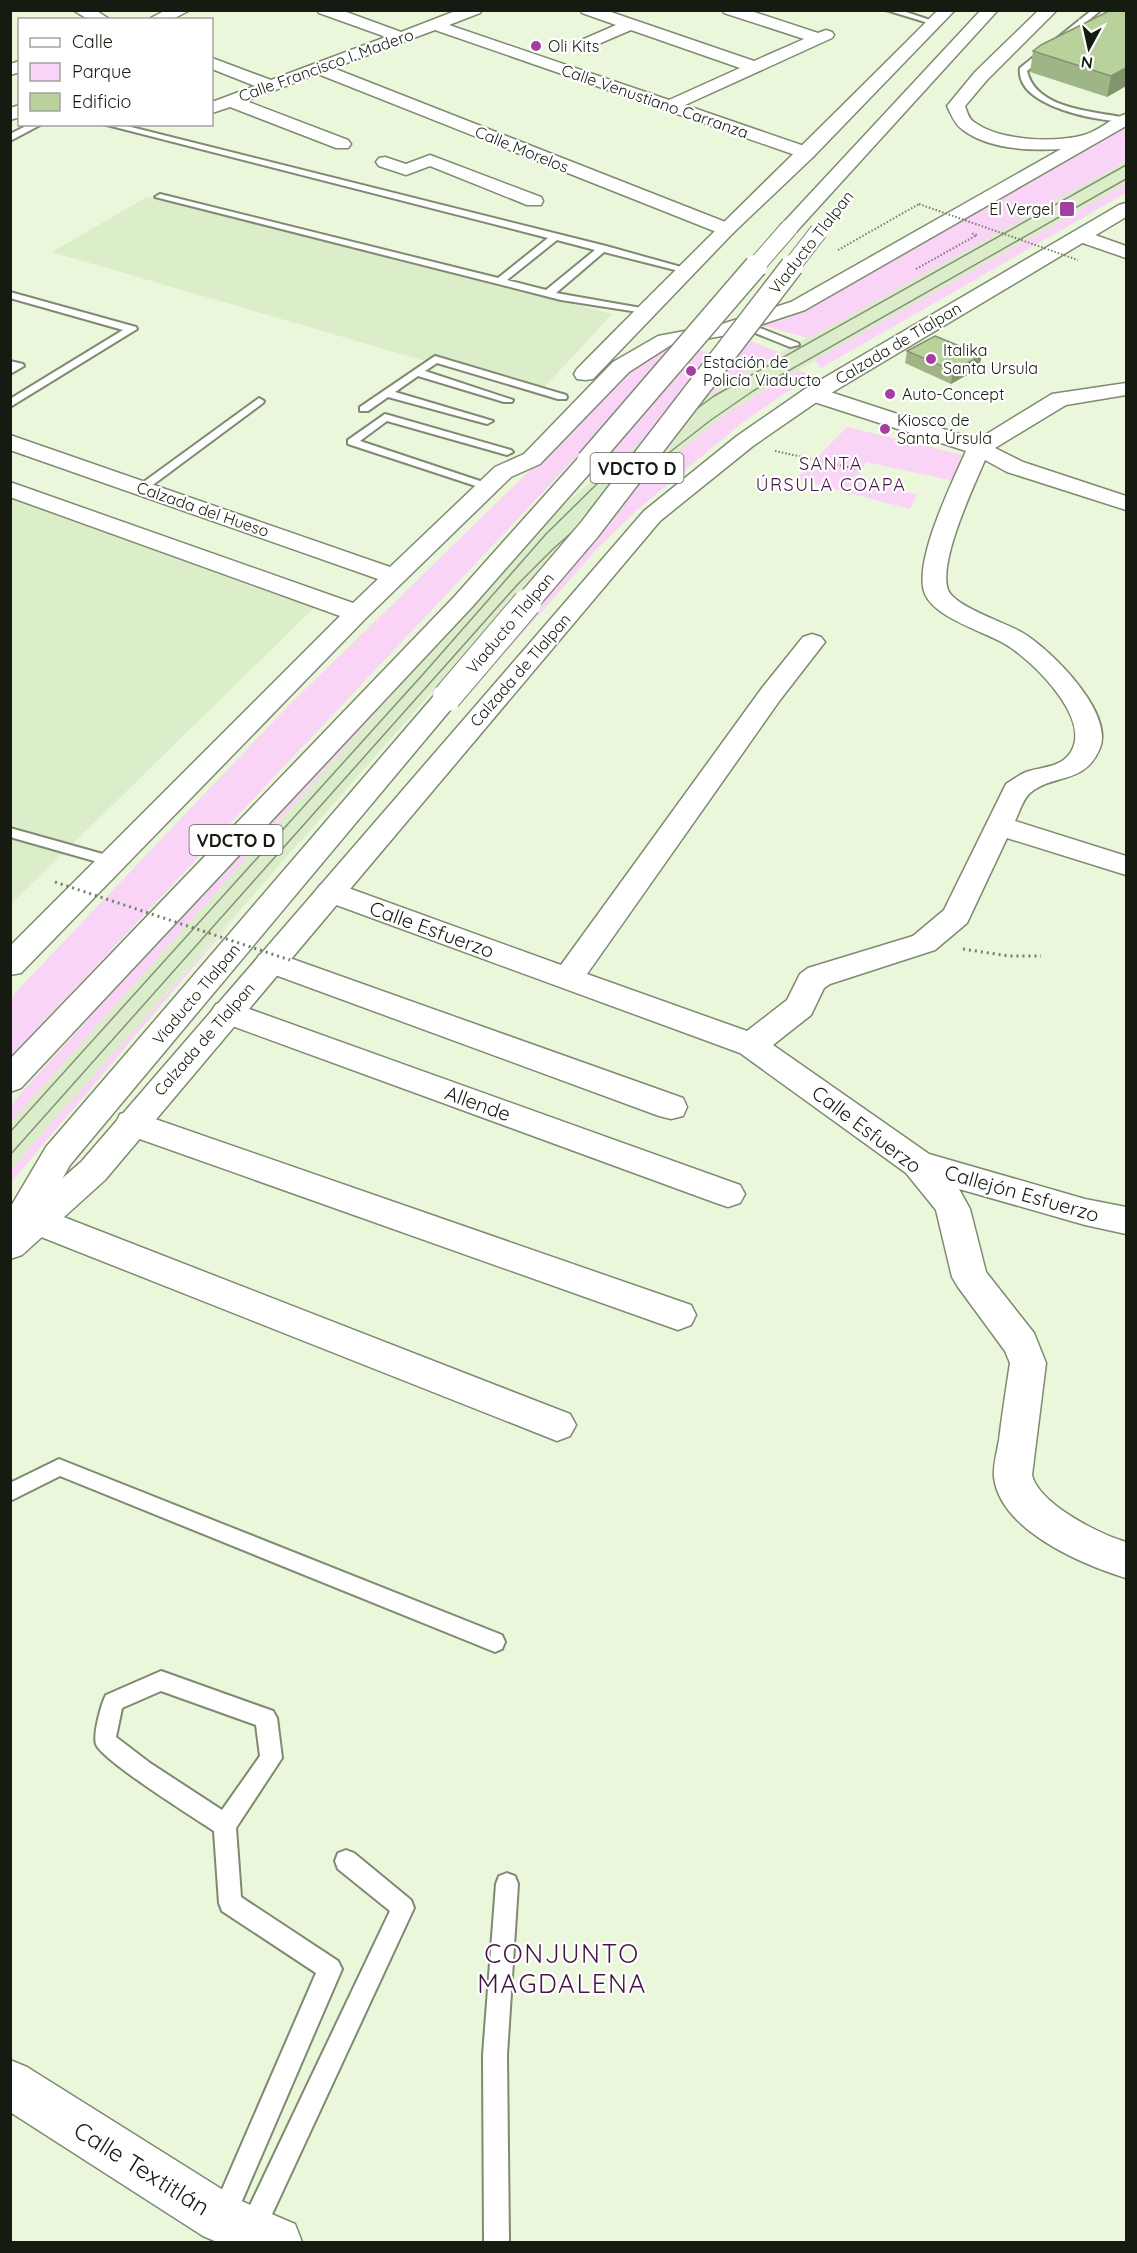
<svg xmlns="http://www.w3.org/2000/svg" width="1137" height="2253" font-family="Quicksand,sans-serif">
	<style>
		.built { fill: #dcedca }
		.green { fill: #fad4f7 }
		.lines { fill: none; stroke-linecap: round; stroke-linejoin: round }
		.service-casing { stroke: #7e8a71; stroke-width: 4 }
		.minor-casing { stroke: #7e8a71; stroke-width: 3 }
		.secondary-casing { stroke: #7e8a71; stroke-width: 3 }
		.motorway-casing { stroke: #7e8a71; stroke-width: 3 }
		.path-far1 { stroke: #757e6c; stroke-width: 2; stroke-dasharray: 1.5 2; stroke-linecap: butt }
		.path { stroke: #757e6c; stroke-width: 3; stroke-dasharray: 2 4; stroke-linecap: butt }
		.service { fill: #fff; fill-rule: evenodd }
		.minor { fill: #fff; fill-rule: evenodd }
		.secondary { fill: #fff; fill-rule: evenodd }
		.motorway { fill: #fff; fill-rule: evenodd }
		.tram { stroke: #86907c; stroke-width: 1.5 }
		.motorway-bridge-far2-casing { stroke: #7e8a71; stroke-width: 19; stroke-linecap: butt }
		.motorway-bridge-far1-casing { stroke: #7e8a71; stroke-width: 25; stroke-linecap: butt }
		.motorway-bridge-casing { stroke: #7e8a71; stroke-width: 30; stroke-linecap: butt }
		.path-bridge-far1 { stroke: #757e6c; stroke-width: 2; stroke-dasharray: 1.5 2; stroke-linecap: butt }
		.path-bridge { stroke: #757e6c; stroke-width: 3; stroke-dasharray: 2 4; stroke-linecap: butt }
		.motorway-bridge-far2 { stroke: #fff; stroke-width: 17 }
		.motorway-bridge-far1 { stroke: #fff; stroke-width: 22 }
		.motorway-bridge { stroke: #fff; stroke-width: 28 }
		.wall { fill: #9fb586 }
		.shaded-wall { fill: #82936d }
		.building { fill: #b9d29c; stroke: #82936d; stroke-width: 1.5 }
		.poi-dot { fill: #a53ea2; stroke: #fff; stroke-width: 2 }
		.labels { text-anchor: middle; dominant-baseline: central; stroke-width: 4.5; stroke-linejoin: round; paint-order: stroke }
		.far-poi-label { font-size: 16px; fill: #161b11; stroke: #fff; text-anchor: start }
		.far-street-label { font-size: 16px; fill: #161b11; stroke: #fff }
		.far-quarter-label { font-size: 18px; letter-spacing: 1.5px; fill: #471545; stroke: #fff }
		.shield { fill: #fff; stroke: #5c5f58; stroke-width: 1.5 }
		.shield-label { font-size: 18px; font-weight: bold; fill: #161b11 }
		.street-label { font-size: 20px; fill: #161b11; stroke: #fff }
		.near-street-label { font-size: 24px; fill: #161b11; stroke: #fff }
		.near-neighbourhood-label { font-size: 26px; letter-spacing: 1.5px; fill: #471545; stroke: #fff }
	</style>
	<rect width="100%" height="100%" fill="#eaf7db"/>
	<!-- built -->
	<g class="built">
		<path d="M 1126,161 L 1126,184 L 770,386 L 727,413 L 542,567 L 11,1170 L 11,1122 L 408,677 L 428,651 L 568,501 L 642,440 L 731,380 Z"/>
		<path d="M 147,197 L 612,314 L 538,394 L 52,252 Z"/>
		<path d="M 11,481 L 322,600 L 11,904 Z"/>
	</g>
	<!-- green -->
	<g class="green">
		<path d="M 1126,125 L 1126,161 L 838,322 L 808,338 L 760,325 L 783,320 L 808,309 Z"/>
		<path d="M 1126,184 L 1126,193 L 821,368 L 815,360 Z"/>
		<path d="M 741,337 L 780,353 C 719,386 662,425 608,467 L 575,458 L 11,1056 L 11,997 L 289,705 L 636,367 L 653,356 L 680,344 L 718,356 Z"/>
		<path d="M 798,370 L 811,375 L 742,423 L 637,510 L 597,549 L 462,702 L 431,693 L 477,638 L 565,545 L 615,502 L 727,413 Z"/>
		<path d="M 847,427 L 972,457 L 959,482 L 866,462 L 855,481 L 917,494 L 910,509 L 796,479 Z"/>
		<path d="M 428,651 L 408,677 L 11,1122 L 11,1105 L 32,1081 L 227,866 Z"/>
		<path d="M 245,906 L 30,1160 L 11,1183 L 11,1170 L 36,1140 Z"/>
	</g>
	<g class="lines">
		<defs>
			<g id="service">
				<path d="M 886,10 L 900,10 L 939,23 L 935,25 Z"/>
				<path d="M 1092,10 L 1101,10 L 1027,71 C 1036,110 1094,111 1126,118 L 1126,122 C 1099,121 1015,107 1020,68 Z"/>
				<path d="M 30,124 L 42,124 L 10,141 L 10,134 Z"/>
				<path d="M 103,124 L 119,124 L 606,246 L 692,270 L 687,273 L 604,252 L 556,293 L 647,309 L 651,310 L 651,314 L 561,300 L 155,197 L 160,194 L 498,278 L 548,238 ZM 557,240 L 595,250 L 546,290 L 507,280 Z"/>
				<path d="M 10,292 L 136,327 L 137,329 L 10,407 L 10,399 L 123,330 L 10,298 Z"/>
				<path d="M 742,321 L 798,343 L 799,345 L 790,347 L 738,326 L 737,324 Z"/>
				<path d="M 435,356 L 566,395 L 567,397 L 566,399 L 558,399 L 437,363 L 425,371 L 513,400 L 512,402 L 504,402 L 418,376 L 395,392 L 493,421 L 487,424 L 388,397 L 368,411 L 360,411 L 360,407 Z"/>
				<path d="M 10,361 L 23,364 L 24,366 L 10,374 Z"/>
				<path d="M 259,398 L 264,401 L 263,403 L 146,490 L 138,490 L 138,486 Z"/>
				<path d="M 385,414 L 511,450 L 513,452 L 507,455 L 387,421 L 360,441 L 492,485 L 494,487 L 488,490 L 348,444 L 348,440 Z"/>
				<path d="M 10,828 L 117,858 L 119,861 L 112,866 L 10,837 Z"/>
				<path d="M 59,1459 L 502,1635 L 505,1642 L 502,1649 L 495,1652 L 60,1476 L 10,1501 L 10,1483 Z"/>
				<path d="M 161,1671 L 273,1711 L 277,1718 L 282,1758 L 236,1828 L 241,1897 L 338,1961 L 342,1969 L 232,2224 L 223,2227 L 214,2224 L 211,2215 L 316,1973 L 222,1911 L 219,1903 L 214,1831 C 196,1819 100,1759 96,1744 C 93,1735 101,1704 106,1695 ZM 161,1691 L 256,1725 L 260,1756 L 222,1810 L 150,1763 L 116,1737 L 122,1708 Z"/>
				<path d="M 346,1850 L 354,1853 L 411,1900 L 414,1908 L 261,2238 L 252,2242 L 243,2238 L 239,2229 L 243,2220 L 390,1911 L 338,1869 L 335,1861 L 338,1853 Z"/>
				<path d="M 507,1873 L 515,1876 L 518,1884 L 507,2055 L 509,2242 L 484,2242 L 483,2055 L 496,1884 L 499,1876 Z"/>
			</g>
			<g id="minor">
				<path d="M 73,10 L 95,10 L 111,20 L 89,20 Z"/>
				<path d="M 166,10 L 190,10 L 171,20 L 147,20 Z"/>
				<path d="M 317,10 L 341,10 L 401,32 L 458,10 L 482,10 L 480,13 L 449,25 L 669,100 L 740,68 L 631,30 L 589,48 L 577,48 L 575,45 L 577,42 L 616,25 L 582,13 L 580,10 L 605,10 L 754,61 L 804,39 L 724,13 L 722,10 L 748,10 L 818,33 L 826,30 L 832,32 L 834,35 L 832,38 L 685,105 L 813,149 L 816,153 L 813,157 L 801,157 L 435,30 L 333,68 L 733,225 L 736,229 L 733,233 L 719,233 L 318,74 L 246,101 L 348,140 L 351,144 L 348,148 L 336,148 L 230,107 L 212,113 L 212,102 L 255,86 L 212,69 L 212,58 L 271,80 L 386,37 L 319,13 Z"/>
				<path d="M 20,61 L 20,72 L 10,75 L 10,64 Z"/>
				<path d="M 20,105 L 20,117 L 10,120 L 10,108 Z"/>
				<path d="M 430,155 L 541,197 L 543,201 L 541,205 L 527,205 L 430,166 L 406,175 L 379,166 L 376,162 L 379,158 L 385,157 L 406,164 Z"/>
				<path d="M 1081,230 L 1126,246 L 1126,258 L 1074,240 L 1071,236 L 1074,232 Z"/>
				<path d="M 1126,383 L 1126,395 L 1066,405 L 995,448 L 1023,462 L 1126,496 L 1126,510 L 1007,472 L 985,460 C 973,488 938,562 948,590 C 955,607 1007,623 1023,633 C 1051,650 1114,712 1100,748 C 1085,785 1054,773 1030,793 C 1023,799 1019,813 1015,821 L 1126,856 L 1126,875 L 1007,838 L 967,923 L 935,950 L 830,984 L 824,988 L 811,1015 L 773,1045 L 929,1154 L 1085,1199 L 1126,1207 L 1126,1234 L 1085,1225 L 959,1189 L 970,1209 L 986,1272 L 1034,1333 L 1046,1363 L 1032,1475 C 1039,1504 1099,1534 1126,1542 L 1126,1578 C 1081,1564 1000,1530 994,1477 C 993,1465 997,1452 999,1440 C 1002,1415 1006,1389 1010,1363 L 1005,1351 L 958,1287 L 952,1277 L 936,1210 L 906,1173 L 740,1053 L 320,899 L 315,892 L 320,885 L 330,882 L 340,885 L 561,965 L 762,688 L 803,637 L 812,634 L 821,637 L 825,642 L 780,700 L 587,974 L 747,1031 L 787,1000 L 800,974 L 808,968 L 913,936 L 944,910 L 1006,784 C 1012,780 1019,775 1026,772 C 1040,767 1057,768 1068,756 C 1097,722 1032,660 1005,644 C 983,631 935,618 925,594 C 912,563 953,481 966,451 L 805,399 L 802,394 L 805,389 L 813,387 L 821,389 L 977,440 L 1052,394 Z"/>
				<path d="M 270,951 L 683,1098 L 687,1107 L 683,1116 L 671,1119 L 659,1116 L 259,969 L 255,962 L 259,955 Z"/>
				<path d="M 227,1001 L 740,1185 L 745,1194 L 740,1203 L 728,1207 L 716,1203 L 216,1020 L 211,1012 L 216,1004 Z"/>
				<path d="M 132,1111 L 691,1305 L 696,1315 L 691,1325 L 678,1330 L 120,1132 L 116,1123 L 120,1114 Z"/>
				<path d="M 38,1207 L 570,1414 L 576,1425 L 570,1436 L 557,1441 L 26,1231 L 21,1221 L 26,1211 Z"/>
				<path d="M 10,2060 L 27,2067 L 239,2200 L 295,2224 L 302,2242 L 217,2242 L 203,2236 L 10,2112 Z"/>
			</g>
			<g id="secondary">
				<path d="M 938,10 L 955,10 L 813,157 L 733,233 L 593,379 L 585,380 L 577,379 L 574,374 L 577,369 C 696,248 818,131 938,10 Z"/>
				<path d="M 1039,10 L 1057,10 L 987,80 L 965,106 C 967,112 969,119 974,122 C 999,141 1055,143 1084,135 C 1099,131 1111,118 1126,114 L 1126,126 L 805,310 L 733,334 L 671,345 L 629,372 L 540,464 L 511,477 L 366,618 L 21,973 L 10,975 L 10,946 L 340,616 L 10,497 L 10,482 L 353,603 L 378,579 L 10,450 L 10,435 L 390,567 L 495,467 L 524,454 L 613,362 L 658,336 L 722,324 L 791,302 L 1061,149 C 1030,151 988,149 963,130 C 955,125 951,114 947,106 L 975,72 Z"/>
				<path d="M 1126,203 L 1126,217 L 821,399 L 753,446 L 660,521 L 105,1180 L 22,1255 L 10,1259 L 10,1224 L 81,1162 L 644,511 L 737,436 L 805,389 L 1119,205 Z"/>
			</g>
			<g id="motorway">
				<path d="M 981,10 L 998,10 L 796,232 L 782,232 L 779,228 L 782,224 Z"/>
				<path d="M 588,454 L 596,456 L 599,461 L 596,466 L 472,607 L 21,1088 L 10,1092 L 10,1059 L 454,597 L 580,456 Z"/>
				<path d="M 447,689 L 456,691 L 460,697 L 456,703 L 70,1165 L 22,1250 L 10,1254 L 10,1208 L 46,1147 L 438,691 Z"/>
			</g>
		</defs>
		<!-- service casing -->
		<use href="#service" class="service-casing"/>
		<!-- minor casing -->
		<use href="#minor" class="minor-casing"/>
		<!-- secondary casing -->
		<use href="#secondary" class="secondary-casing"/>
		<!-- motorway casing -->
		<use href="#motorway" class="motorway-casing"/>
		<!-- path-far1 -->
		<g class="path-far1">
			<path d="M 838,250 L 919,204"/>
			<path d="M 916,269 L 977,235 L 971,233"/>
			<path d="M 775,451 L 862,470"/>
		</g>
		<!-- path -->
		<path class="path" d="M 963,949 L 1009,956 L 1041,956"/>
		<!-- service -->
		<use href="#service" class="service"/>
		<!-- minor -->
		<use href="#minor" class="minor"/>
		<!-- secondary -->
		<use href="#secondary" class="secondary"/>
		<!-- motorway -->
		<use href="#motorway" class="motorway"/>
		<!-- tram -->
		<g class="tram">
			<path d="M 10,1132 L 425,672 L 546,534 L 606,475 L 714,396 L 1126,165"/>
			<path d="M 10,1155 L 518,584 L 554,548 L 611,498 L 711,420 L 753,391 L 1126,179"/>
		</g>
		<defs>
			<g id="motorway-bridge-far2">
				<path d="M 755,267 L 789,228"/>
				<path d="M 791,267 L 819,231"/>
			</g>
			<g id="motorway-bridge-far1">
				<path d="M 588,461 L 756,266"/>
				<path d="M 525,605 L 589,530 L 792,266"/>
			</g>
			<path id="motorway-bridge" d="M 447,697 L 527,603"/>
		</defs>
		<!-- motorway-bridge-far2 casing -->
		<use href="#motorway-bridge-far2" class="motorway-bridge-far2-casing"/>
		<!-- motorway-bridge-far1 casing -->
		<use href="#motorway-bridge-far1" class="motorway-bridge-far1-casing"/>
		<!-- motorway-bridge casing -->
		<use href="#motorway-bridge" class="motorway-bridge-casing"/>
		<!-- path-bridge-far1 -->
		<path class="path-bridge-far1" d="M 919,204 L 1078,260"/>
		<!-- path-bridge -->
		<path class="path-bridge" d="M 55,882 L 290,960"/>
		<!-- motorway-bridge-far2 -->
		<use href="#motorway-bridge-far2" class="motorway-bridge-far2"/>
		<!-- motorway-bridge-far1 -->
		<use href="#motorway-bridge-far1" class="motorway-bridge-far1"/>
		<!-- motorway-bridge -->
		<use href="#motorway-bridge" class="motorway-bridge"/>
	</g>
	<!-- wall -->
	<g class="wall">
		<path d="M 1126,10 L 1126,86 L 1107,97 L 1030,72 L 1033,51 Z"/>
		<path d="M 907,351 L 979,368 L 951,384 L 905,363 Z"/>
	</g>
	<!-- shaded-wall -->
	<g class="shaded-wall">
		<path d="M 1126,68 L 1126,86 L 1107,97 L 1111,76 Z"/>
		<path d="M 982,355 L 979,368 L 951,384 L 953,371 Z"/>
	</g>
	<!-- building -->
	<g class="building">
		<path d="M 1111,10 L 1126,10 L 1126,68 L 1111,76 L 1033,51 L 1041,45 Z"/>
		<path d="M 935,336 L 982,355 L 953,371 L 907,351 Z"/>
	</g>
	<!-- markers -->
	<g class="poi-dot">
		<circle cx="536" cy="46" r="6"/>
		<rect x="1059" y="201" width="16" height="16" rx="3"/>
		<circle cx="931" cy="359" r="6"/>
		<circle cx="691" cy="371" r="6"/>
		<circle cx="890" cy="394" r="6"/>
		<circle cx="885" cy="429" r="6"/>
	</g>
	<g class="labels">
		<!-- far-poi labels -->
		<g class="far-poi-label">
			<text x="548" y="46">Oli Kits</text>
			<text x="1054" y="209" text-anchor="end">El Vergel</text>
			<text x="943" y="350">Italika<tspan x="943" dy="18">Santa Ursula</tspan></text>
			<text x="703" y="362">Estación de<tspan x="703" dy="18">Policía Viaducto</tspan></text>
			<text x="902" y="394">Auto-Concept</text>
			<text x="897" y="420">Kiosco de<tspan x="897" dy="18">Santa Úrsula</tspan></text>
		</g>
		<!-- far-street labels -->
		<g class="far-street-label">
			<text transform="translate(326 65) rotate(-20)">Calle Francisco I. Madero</text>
			<text transform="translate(655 101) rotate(19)">Calle Venustiano Carranza</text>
			<text transform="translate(522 149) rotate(22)">Calle Morelos</text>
			<text transform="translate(811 242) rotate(-52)">Viaducto Tlalpan</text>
			<text transform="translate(898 343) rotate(-31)">Calzada de Tlalpan</text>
			<text transform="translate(203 509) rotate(19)">Calzada del Hueso</text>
			<text transform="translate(510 623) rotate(-50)">Viaducto Tlalpan</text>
			<text transform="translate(520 670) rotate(-49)">Calzada de Tlalpan</text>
			<text transform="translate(196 994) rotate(-50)">Viaducto Tlalpan</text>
			<text transform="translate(204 1039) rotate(-49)">Calzada de Tlalpan</text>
		</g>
		<!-- far-quarter labels -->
		<g class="far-quarter-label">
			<text x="831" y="463">SANTA<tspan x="831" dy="21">ÚRSULA COAPA</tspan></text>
		</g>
		<!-- shield labels -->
		<g class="shield">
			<rect x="590.5" y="453" width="93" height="30" rx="4.5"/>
			<rect x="189.5" y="825" width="93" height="30" rx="4.5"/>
		</g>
		<g class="shield-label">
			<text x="637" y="468">VDCTO D</text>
			<text x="236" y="840">VDCTO D</text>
		</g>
		<!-- street labels -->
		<g class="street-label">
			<text transform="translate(432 929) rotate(20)">Calle Esfuerzo</text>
			<text transform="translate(478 1103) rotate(20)">Allende</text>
			<text transform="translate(867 1129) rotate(37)">Calle Esfuerzo</text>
			<text transform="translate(1022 1193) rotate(16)">Callejón Esfuerzo</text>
		</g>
		<!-- near-street labels -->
		<g class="near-street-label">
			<text transform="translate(142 2168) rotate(32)">Calle Textitlán</text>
		</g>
		<!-- near-neighbourhood labels -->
		<g class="near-neighbourhood-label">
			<text x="562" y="1953">CONJUNTO<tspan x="562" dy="30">MAGDALENA</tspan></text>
		</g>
	</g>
	<!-- border -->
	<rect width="1137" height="2253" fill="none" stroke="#161b11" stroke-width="24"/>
	<!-- legend -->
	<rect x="18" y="18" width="195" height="108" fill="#ffffff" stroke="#a2a4a0" stroke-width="1.5"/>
	<rect x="30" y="38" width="30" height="9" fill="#ffffff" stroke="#a2a4a0" stroke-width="1.5"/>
	<text x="72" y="48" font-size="18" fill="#161b11">Calle</text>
	<rect x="30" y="63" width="30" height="18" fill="#fad4f7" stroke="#a2a4a0" stroke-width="1.5"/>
	<text x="72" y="78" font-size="18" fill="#161b11">Parque</text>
	<rect x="30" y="93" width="30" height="18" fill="#b9d29c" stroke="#a2a4a0" stroke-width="1.5"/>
	<text x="72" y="108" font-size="18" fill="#161b11">Edificio</text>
	<!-- north arrow -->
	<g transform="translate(1089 48) rotate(188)" stroke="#ffffff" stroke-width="4.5" paint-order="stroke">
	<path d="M0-4.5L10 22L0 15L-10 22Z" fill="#161b11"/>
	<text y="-9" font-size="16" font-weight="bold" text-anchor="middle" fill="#161b11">N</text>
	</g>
</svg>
